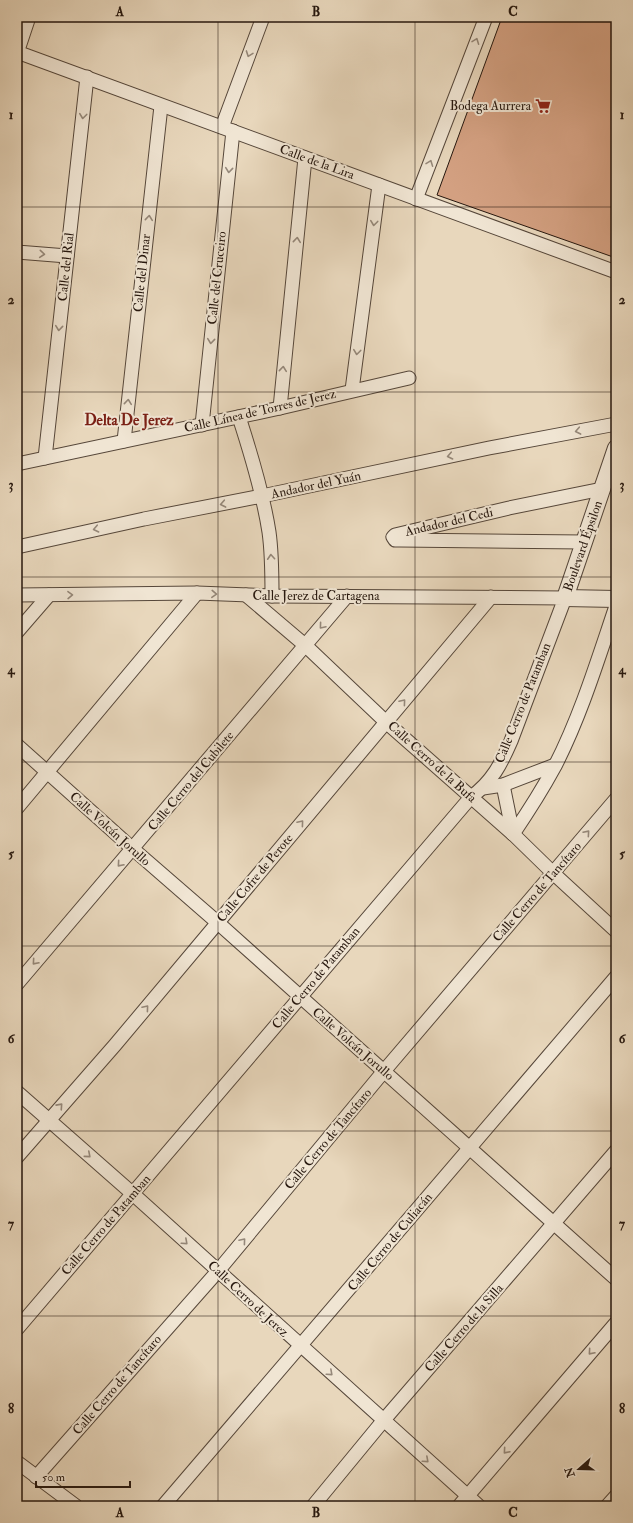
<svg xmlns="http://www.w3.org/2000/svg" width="633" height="1523" font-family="'IM FELL Double Pica',serif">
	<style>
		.building { fill: #d3a081; stroke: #26170e }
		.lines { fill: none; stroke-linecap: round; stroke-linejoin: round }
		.minor-casing { stroke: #56473a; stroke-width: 15 }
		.tertiary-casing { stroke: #56473a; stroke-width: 18 }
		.minor { stroke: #f0e5d3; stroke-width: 13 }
		.tertiary { stroke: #f0e5d3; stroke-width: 16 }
		.oneway { stroke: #95887a }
		.grid { fill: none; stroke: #26170e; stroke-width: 1; stroke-opacity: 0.55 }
		.labels { text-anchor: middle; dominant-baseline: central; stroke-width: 4; stroke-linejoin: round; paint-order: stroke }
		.poi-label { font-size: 13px; fill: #26170e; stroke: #f0e5d3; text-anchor: end }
		.street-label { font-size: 13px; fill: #26170e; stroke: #f0e5d3 }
		.quarter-label { font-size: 15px; font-weight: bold; fill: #7a1f14; stroke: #f0e5d3 }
		.neatline { fill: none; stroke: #26170e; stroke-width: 1.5 }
		.grid-label { font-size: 13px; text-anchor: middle; font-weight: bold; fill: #26170e }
	</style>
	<rect width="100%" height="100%" fill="#e8d7bc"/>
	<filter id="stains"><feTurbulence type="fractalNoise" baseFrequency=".005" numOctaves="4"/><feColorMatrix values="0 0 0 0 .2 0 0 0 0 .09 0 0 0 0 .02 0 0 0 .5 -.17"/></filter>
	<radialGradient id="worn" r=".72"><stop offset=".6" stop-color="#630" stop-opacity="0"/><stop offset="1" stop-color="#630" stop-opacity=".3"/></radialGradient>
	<!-- building -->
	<path class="building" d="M 502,17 L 616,17 L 616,258 L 437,195 Z"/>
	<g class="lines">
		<defs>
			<g id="minor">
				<path d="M 17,52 L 616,272"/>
				<path d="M 17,53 L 29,17"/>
				<path d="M 222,127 L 263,17"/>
				<path d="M 416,199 L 486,17"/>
				<path d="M 17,252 L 67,256"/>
				<path d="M 352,390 L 379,185"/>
				<path d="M 280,408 L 305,158"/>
				<path d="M 239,417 C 251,454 263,493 269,532 C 272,553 272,574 272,596"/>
				<path d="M 202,425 L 233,131"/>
				<path d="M 124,441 L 161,106"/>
				<path d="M 45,458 L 87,77"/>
				<path d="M 17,464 L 280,408 L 409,378"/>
				<path d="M 584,542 L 400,540 L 395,540 L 393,537 L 395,535 L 509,508 L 602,489"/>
				<path d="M 17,547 L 144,519 L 262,496 L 489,448 L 616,424"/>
				<path d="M 17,595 L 197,593 L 272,596 L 565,598 L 511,741 C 501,764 492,782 471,797 L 17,1329"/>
				<path d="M 246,595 L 306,646 L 386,722 L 513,834 L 553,873 L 616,931"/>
				<path d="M 17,632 L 49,595"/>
				<path d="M 17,745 L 133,849 L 217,922 L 616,1279"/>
				<path d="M 503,785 L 513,834"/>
				<path d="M 483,788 L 503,785 L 555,765"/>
				<path d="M 17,808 L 197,593"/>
				<path d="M 513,834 C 528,812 542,790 555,766 C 581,715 598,659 616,606"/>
				<path d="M 17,984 L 347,596"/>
				<path d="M 17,1092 L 133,1194 L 479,1506"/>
				<path d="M 17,1157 L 115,1045 L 491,597"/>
				<path d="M 17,1462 L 76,1506"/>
				<path d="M 36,1477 L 218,1271 L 384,1071 L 616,799"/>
				<path d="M 163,1506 L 616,977"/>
				<path d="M 313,1506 L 383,1421 L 616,1151"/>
				<path d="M 459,1506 L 616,1323"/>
				<path d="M 607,1506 L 616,1496"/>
			</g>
			<path id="tertiary" d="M 616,448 L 565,598 L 616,599"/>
		</defs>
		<!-- minor casing -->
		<use href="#minor" class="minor-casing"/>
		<!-- tertiary casing -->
		<use href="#tertiary" class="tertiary-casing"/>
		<!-- minor -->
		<use href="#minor" class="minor"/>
		<!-- tertiary -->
		<use href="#tertiary" class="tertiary"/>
	</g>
	<!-- one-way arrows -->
	<defs><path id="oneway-chevron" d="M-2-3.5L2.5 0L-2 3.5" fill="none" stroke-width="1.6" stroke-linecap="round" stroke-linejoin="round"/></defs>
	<g class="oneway">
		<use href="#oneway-chevron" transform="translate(476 41) rotate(-69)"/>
		<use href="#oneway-chevron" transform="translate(249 54) rotate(110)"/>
		<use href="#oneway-chevron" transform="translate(83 116) rotate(97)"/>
		<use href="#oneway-chevron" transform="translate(430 163) rotate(-69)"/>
		<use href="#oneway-chevron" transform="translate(229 170) rotate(96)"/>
		<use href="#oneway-chevron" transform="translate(149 218) rotate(-84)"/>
		<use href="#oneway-chevron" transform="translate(374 223) rotate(97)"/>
		<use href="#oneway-chevron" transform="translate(297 240) rotate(-84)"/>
		<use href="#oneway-chevron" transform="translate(42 254) rotate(5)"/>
		<use href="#oneway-chevron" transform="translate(59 328) rotate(96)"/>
		<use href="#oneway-chevron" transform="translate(211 341) rotate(96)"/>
		<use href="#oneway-chevron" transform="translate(357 352) rotate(97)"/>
		<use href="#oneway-chevron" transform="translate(283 369) rotate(-84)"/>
		<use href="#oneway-chevron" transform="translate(128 402) rotate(-84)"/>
		<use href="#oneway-chevron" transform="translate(578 431) rotate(169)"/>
		<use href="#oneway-chevron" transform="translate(450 456) rotate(168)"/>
		<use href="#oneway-chevron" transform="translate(223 504) rotate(169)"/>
		<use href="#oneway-chevron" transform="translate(96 529) rotate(168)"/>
		<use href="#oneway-chevron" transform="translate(271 557) rotate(-94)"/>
		<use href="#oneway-chevron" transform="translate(214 594) rotate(3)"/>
		<use href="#oneway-chevron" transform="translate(70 595) rotate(-1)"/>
		<use href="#oneway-chevron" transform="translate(322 626) rotate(130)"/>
		<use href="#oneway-chevron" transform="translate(403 702) rotate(-50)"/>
		<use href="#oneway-chevron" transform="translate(301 823) rotate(-50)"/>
		<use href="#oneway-chevron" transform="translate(587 833) rotate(-49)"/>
		<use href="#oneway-chevron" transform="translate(120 864) rotate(131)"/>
		<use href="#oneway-chevron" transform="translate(35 962) rotate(131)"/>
		<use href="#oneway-chevron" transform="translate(146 1008) rotate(-50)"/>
		<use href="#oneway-chevron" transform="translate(60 1106) rotate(-48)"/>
		<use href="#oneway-chevron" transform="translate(88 1155) rotate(41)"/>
		<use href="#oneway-chevron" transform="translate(243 1241) rotate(-50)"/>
		<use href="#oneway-chevron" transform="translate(185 1242) rotate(42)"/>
		<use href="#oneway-chevron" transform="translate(591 1352) rotate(131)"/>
		<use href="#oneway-chevron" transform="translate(330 1373) rotate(42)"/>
		<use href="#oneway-chevron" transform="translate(506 1451) rotate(131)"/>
		<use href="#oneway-chevron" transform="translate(426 1460) rotate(42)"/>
	</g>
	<!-- grid -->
	<path class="grid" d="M 218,17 L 218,1506M 415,17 L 415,1506M 17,207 L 616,207M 17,392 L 616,392M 17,577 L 616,577M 17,762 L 616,762M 17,946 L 616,946M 17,1131 L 616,1131M 17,1316 L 616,1316"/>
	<!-- icons -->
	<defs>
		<symbol id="supermarket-bare" viewBox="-9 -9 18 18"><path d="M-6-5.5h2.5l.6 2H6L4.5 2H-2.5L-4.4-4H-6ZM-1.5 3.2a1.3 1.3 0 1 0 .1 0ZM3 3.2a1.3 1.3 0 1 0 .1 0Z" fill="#8f2418" stroke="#f0e5d3" stroke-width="2.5" paint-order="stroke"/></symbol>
	</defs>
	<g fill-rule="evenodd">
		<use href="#supermarket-bare" x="532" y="95" width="22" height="22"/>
	</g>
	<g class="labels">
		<!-- poi labels -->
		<g class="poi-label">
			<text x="531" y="106">Bodega Aurrera</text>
		</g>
		<!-- street labels -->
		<g class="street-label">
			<text transform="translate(317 162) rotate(20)">Calle de la Lira</text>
			<text transform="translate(66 267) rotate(-84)">Calle del Rial</text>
			<text transform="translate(142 273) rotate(-84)">Calle del Dinar</text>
			<text transform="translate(217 278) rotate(-84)">Calle del Cruceiro</text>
			<text transform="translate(260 411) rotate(-13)">Calle Línea de Torres de Jerez</text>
			<text transform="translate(316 485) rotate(-12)">Andador del Yuán</text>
			<text transform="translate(449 522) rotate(-13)">Andador del Cedi</text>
			<text transform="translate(583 546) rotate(-71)">Boulevard Épsilon</text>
			<text x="316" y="596">Calle Jerez de Cartagena</text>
			<text transform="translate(523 703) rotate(-68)">Calle Cerro de Patamban</text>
			<text transform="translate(432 762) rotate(42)">Calle Cerro de la Bufa</text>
			<text transform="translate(191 781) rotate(-50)">Calle Cerro del Cubilete</text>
			<text transform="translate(110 829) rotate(42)">Calle Volcán Jorullo</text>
			<text transform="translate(255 878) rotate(-50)">Calle Cofre de Perote</text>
			<text transform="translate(537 892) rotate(-49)">Calle Cerro de Tancítaro</text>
			<text transform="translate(316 978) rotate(-50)">Calle Cerro de Patamban</text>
			<text transform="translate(353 1044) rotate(41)">Calle Volcán Jorullo</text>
			<text transform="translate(328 1139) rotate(-50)">Calle Cerro de Tancítaro</text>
			<text transform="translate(106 1225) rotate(-49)">Calle Cerro de Patamban</text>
			<text transform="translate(390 1242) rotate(-50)">Calle Cerro de Culiacán</text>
			<text transform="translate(248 1299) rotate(43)">Calle Cerro de Jerez</text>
			<text transform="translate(464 1328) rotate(-49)">Calle Cerro de la Silla</text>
			<text transform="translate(117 1385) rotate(-49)">Calle Cerro de Tancítaro</text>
		</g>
		<!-- quarter labels -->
		<g class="quarter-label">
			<text x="129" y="420">Delta De Jerez</text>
		</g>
	</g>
	<!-- margin -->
	<rect width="633" height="1523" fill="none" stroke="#e8d7bc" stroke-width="44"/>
	<!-- north arrow -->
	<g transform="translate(579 1469) rotate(250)" stroke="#f0e5d3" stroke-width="3" paint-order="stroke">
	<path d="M0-3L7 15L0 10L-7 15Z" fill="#26170e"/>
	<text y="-6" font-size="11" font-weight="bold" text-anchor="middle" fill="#26170e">N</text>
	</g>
	<!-- scale -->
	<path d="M36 1481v6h94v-6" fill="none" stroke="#26170e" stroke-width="2"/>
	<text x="42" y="1481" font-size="12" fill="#26170e" stroke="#f0e5d3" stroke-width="3" paint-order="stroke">50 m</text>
	<rect x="22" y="22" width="589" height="1479" class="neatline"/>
	<g class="grid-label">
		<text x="120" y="16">A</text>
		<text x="316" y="16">B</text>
		<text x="513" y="16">C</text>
		<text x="11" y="119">1</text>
		<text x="622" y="119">1</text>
		<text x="11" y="304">2</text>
		<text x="622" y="304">2</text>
		<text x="11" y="489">3</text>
		<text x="622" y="489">3</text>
		<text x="11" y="674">4</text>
		<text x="622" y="674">4</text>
		<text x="11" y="858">5</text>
		<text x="622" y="858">5</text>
		<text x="11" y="1043">6</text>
		<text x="622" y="1043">6</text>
		<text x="11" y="1228">7</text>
		<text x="622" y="1228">7</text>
		<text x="11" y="1413">8</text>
		<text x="622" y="1413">8</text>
		<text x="120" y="1517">A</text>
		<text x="316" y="1517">B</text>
		<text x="513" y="1517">C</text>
	</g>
	<rect width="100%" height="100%" filter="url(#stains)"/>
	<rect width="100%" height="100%" fill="url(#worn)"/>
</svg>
